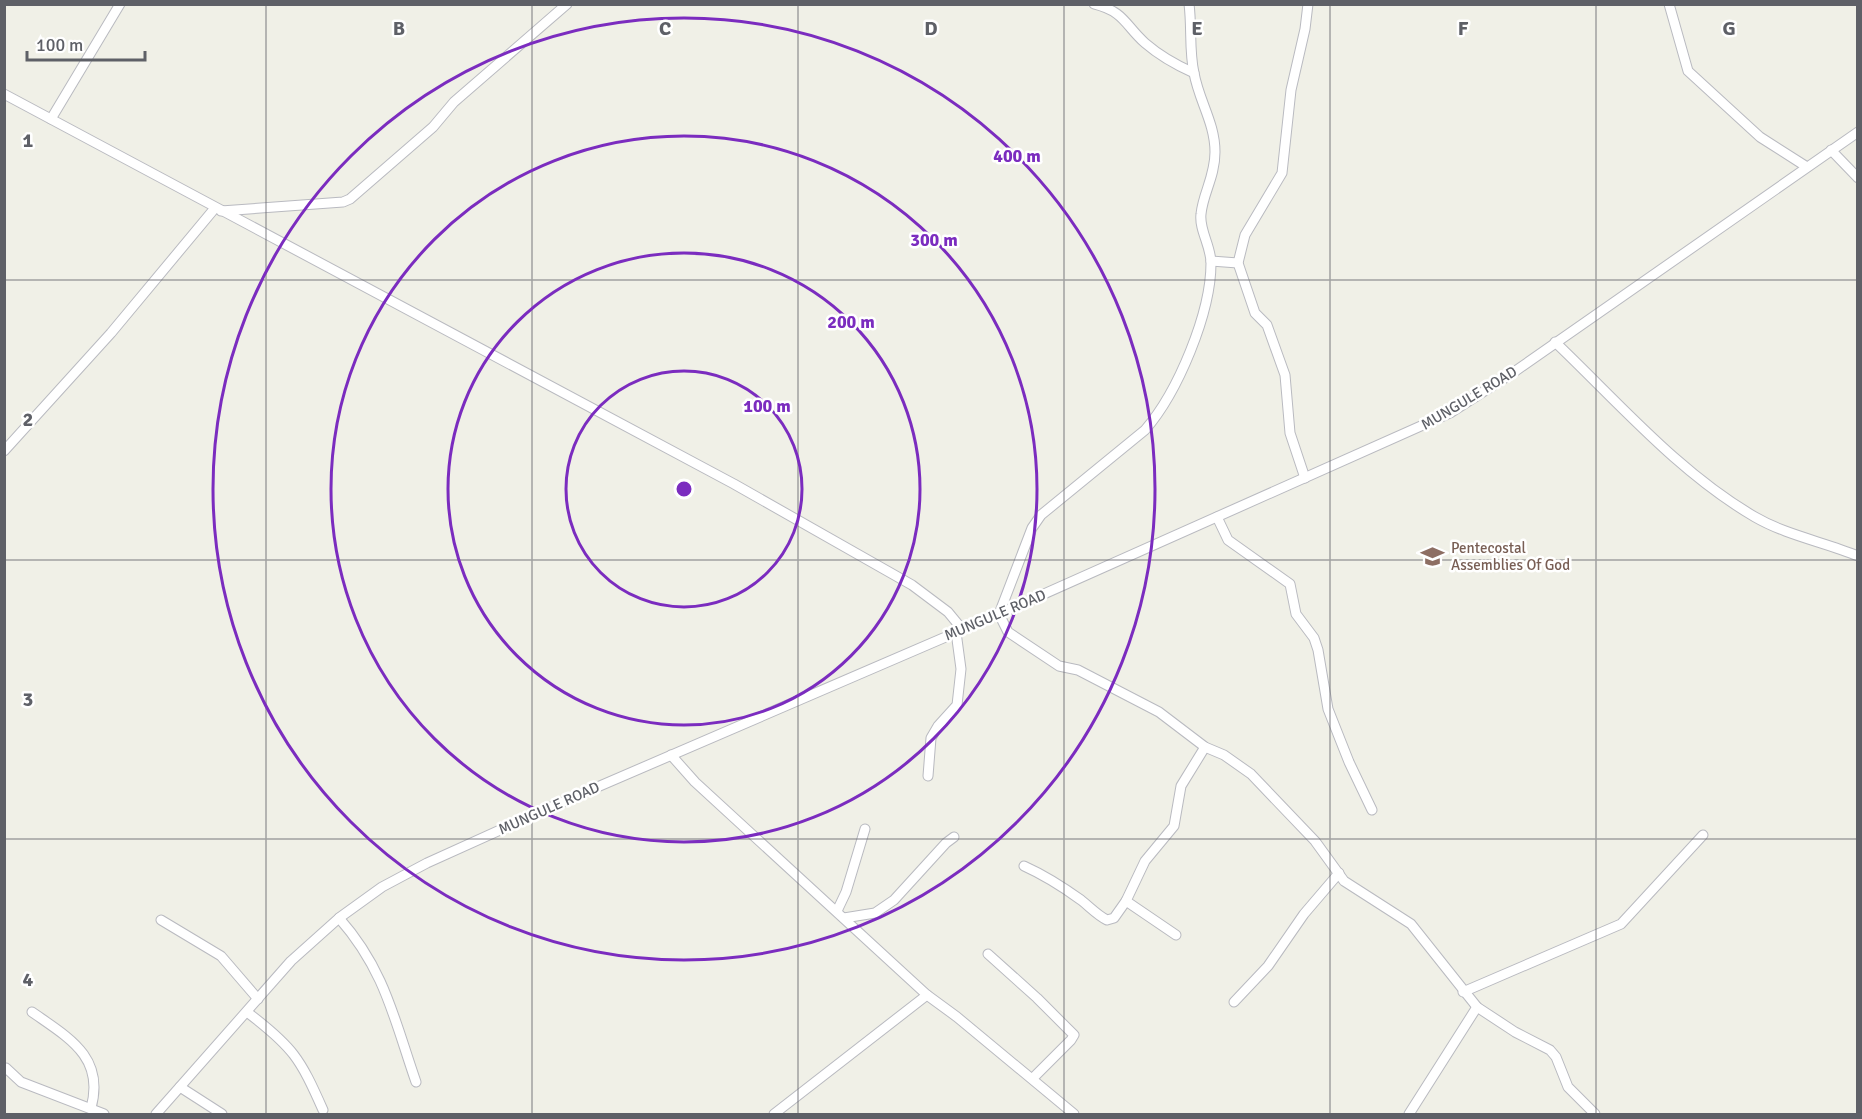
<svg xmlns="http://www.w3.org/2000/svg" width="1862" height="1119" font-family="Signika,sans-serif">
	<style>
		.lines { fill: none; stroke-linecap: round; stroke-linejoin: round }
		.minor-casing { stroke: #b9bac0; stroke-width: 11 }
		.minor { stroke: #fff; stroke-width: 9 }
		.grid { fill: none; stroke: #5e6067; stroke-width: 1.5; stroke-opacity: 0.55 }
		.ring { fill: none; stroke: #7b2cbf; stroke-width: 3 }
		.labels { text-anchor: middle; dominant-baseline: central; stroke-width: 5; stroke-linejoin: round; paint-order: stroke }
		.street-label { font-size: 15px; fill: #5e6067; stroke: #fff }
		.education-label { font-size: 15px; fill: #785e54; stroke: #fff; text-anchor: start }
		.grid-label { font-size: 20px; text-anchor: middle; font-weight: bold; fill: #5e6067; stroke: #fff; stroke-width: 5; stroke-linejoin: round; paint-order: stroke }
		.centre { fill: #7b2cbf; stroke: #fff; stroke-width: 3 }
		.ring-label { font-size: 18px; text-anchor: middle; font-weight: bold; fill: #7b2cbf; stroke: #fff; stroke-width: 5; stroke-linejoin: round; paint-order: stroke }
	</style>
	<rect width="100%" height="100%" fill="#f0f0e7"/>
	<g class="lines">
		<defs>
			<g id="minor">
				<path d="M 1094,4 C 1125,12 1124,24 1145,43 C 1160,56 1176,65 1194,73"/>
				<path d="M 1189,4 C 1192,27 1189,51 1194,73 C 1199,101 1215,123 1215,152 C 1215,177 1203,193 1201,214 C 1199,230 1211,246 1211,263 C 1211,313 1178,392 1145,430 L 1041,515 L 1032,528 L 999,614 L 1008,632 L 1059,666 L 1078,670 L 1159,712 L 1205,747 L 1224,755 L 1251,774 L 1315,841 L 1344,881 L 1411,924 L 1477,1007 L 1515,1032 L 1550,1050 L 1556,1057 L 1568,1087 L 1595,1114"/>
				<path d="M 1669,4 L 1688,71 L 1760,137 L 1807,167"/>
				<path d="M 4,94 L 734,484 L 912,585 L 948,612 L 962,629"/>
				<path d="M 51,119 L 120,4"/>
				<path d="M 1831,150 L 1858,178"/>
				<path d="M 221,211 L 343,202 L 350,199 L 433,127 L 454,102 L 567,4"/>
				<path d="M 1211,261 L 1238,263"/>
				<path d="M 1555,342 C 1618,402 1679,473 1755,517 C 1786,535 1824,542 1858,556"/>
				<path d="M 4,451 L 111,333 L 215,208"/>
				<path d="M 1305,478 L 1290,433 L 1285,375 L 1267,325 L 1255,313 L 1238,263 L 1245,235 L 1282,173 L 1291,90 L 1305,29 L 1308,4"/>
				<path d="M 1217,517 L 1228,540 L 1290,584 L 1296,614 L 1314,638 L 1318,650 L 1328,709 L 1349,762 L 1372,810"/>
				<path d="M 671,755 L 695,782 L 927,995 L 957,1017 L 1074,1114"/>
				<path d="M 928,776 L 931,738 L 938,726 L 957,705 L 961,669 L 956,632"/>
				<path d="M 1024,866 C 1044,875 1063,887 1081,900 C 1090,907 1097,915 1107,920 L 1114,918 L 1126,901 L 1145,861 L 1174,826 L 1181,786 L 1205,747"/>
				<path d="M 1126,901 L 1176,935"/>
				<path d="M 837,911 L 846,892 L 865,829"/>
				<path d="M 339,918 C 385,970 394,1019 416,1082"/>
				<path d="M 844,918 L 875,913 L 894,900 L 946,843 L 954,837"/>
				<path d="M 161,920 L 221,956 L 258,999"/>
				<path d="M 988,954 L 1037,998 L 1074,1035 L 1071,1040 L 1033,1078"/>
				<path d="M 1463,992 L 1621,924 L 1703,835"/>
				<path d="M 1234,1002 L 1268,966 L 1304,914 L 1339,873"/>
				<path d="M 32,1012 C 69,1038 105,1057 91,1108"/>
				<path d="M 247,1012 C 293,1047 300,1058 323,1110"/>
				<path d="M 6,1068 L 21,1082 L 104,1114"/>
				<path d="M 180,1087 L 222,1114"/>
				<path d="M 156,1114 L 291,961 L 339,918 L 382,887 L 427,863 L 551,807 L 999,614 L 1450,413 L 1514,372 L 1858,132"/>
				<path d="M 774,1114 L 927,995"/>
				<path d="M 1409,1114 L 1477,1007"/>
			</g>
		</defs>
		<!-- minor casing -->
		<use href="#minor" class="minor-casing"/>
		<!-- minor -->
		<use href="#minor" class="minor"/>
	</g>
	<!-- grid -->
	<path class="grid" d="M 266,4 L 266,1114M 532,4 L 532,1114M 798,4 L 798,1114M 1064,4 L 1064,1114M 1330,4 L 1330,1114M 1596,4 L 1596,1114M 4,280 L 1858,280M 4,560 L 1858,560M 4,839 L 1858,839"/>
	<!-- distance rings -->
	<g class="ring">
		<circle cx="684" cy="489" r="118"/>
		<circle cx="684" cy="489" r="236"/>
		<circle cx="684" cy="489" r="353"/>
		<circle cx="684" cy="489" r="471"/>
	</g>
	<!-- icons -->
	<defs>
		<symbol id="school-bare" viewBox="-9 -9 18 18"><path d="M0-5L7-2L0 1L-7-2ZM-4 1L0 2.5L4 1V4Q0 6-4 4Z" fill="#8d6e63" stroke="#fff" stroke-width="2.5" paint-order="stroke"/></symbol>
	</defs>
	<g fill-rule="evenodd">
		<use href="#school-bare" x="1416" y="540" width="33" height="33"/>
	</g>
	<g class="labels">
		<!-- street labels -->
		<g class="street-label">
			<text transform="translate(1469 398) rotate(-31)">MUNGULE ROAD</text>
			<text transform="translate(995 615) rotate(-23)">MUNGULE ROAD</text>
			<text transform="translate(549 808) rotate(-24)">MUNGULE ROAD</text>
		</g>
		<!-- education labels -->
		<g class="education-label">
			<text x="1451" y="548">Pentecostal<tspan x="1451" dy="17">Assemblies Of God</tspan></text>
		</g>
	</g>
	<g class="grid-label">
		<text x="399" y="35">B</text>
		<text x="665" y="35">C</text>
		<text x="931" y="35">D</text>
		<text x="1197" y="35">E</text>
		<text x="1463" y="35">F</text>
		<text x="1729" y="35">G</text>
		<text x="28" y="147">1</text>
		<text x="28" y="426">2</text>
		<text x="28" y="706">3</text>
		<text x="28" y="986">4</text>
	</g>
	<circle cx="684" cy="489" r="9" class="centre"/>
	<g class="ring-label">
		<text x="1017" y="162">400 m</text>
		<text x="934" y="246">300 m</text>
		<text x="851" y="328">200 m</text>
		<text x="767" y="412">100 m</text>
	</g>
	<!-- border -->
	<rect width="1862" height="1119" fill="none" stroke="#5e6067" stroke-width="12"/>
	<!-- scale -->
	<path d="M27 51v9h118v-9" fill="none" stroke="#5e6067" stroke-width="3"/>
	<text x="36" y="51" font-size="18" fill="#5e6067" stroke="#ffffff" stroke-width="4.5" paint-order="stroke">100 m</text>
</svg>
